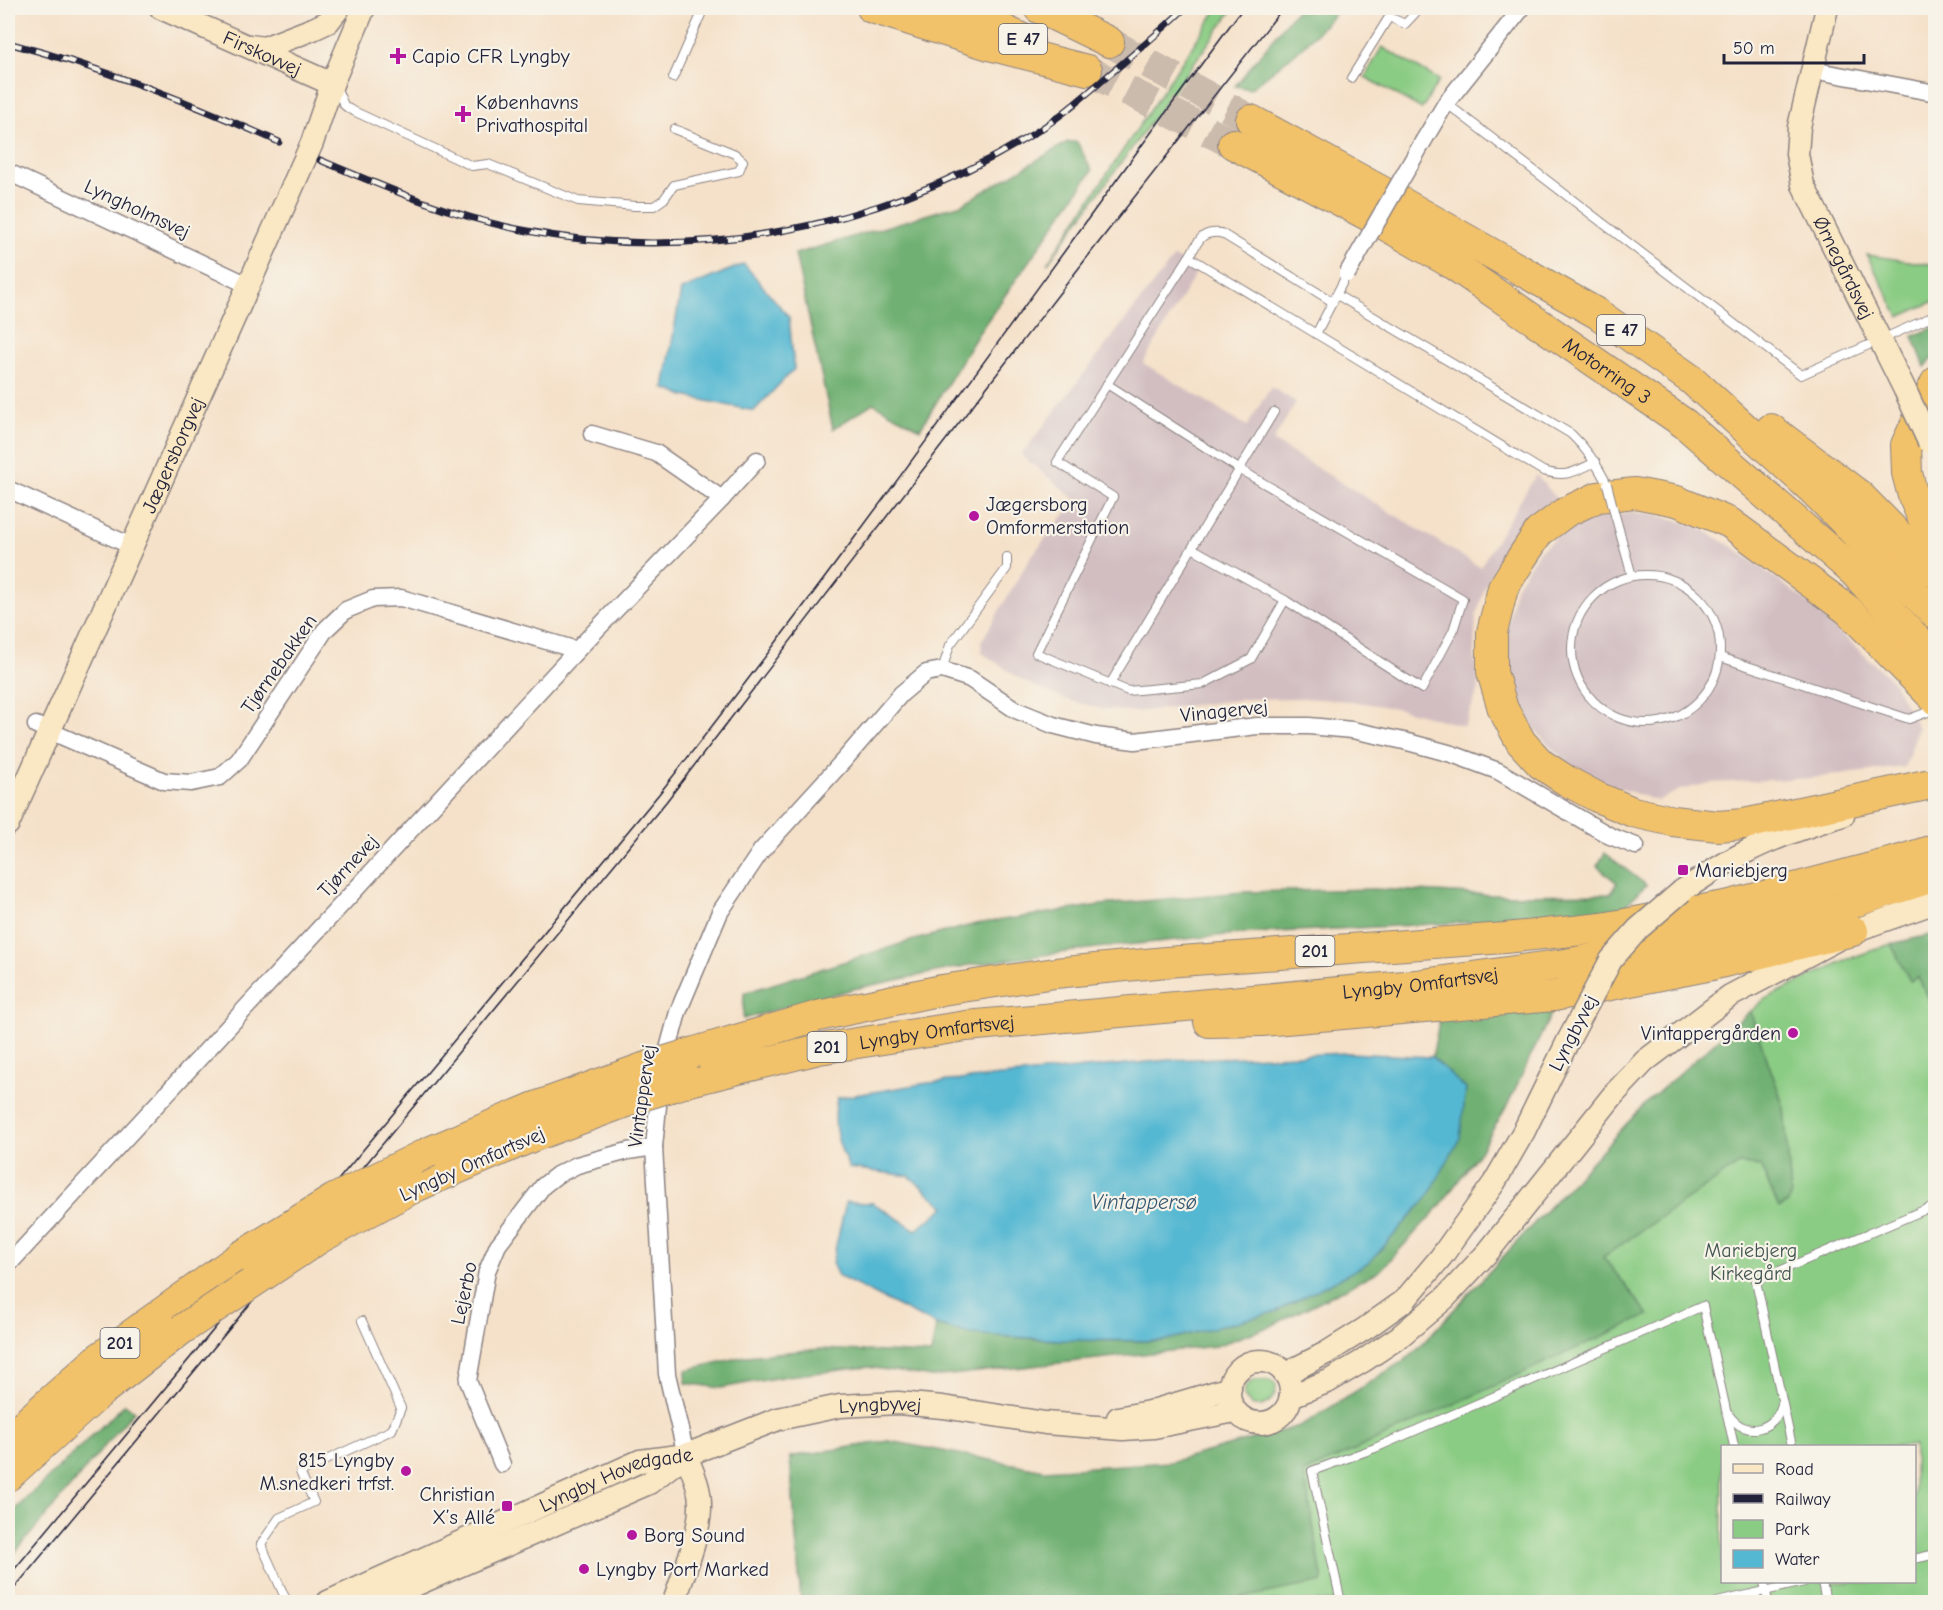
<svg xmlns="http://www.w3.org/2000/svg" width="1943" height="1610" font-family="'Comic Neue',sans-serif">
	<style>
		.industrial { fill: #d2bec1 }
		.green { fill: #8bcc84; stroke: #567760; stroke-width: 1.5; fill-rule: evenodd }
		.forest { fill: #70b072; stroke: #496956; stroke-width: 1.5 }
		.water { fill: #54b8d2; stroke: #3b6d86; stroke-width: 1.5 }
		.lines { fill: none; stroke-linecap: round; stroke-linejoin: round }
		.highway-tunnel { stroke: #cbbbad; stroke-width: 30; stroke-dasharray: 30 15; stroke-linecap: butt }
		.lane-casing { stroke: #8c8282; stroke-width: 10 }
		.street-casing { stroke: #8c8282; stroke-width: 19 }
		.secondary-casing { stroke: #8c8282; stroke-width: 25 }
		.highway-casing { stroke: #8c8282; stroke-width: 32 }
		.lane { stroke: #fff; stroke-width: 8 }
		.street { stroke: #fff; stroke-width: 16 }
		.secondary { stroke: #fae7c3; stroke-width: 22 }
		.highway { stroke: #f2c26a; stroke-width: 30 }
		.tram { stroke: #22223b; stroke-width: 1.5 }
		.rail-casing { stroke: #22223b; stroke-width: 7 }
		.rail { stroke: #f7f3e8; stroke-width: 4.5; stroke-dasharray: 14; stroke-linecap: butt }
		.lane-bridge-casing { stroke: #8c8282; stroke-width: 10; stroke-linecap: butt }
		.street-bridge-casing { stroke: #8c8282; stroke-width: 19; stroke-linecap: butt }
		.secondary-bridge-casing { stroke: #8c8282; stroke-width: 25; stroke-linecap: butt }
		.highway-bridge-casing { stroke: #8c8282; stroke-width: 32; stroke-linecap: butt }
		.lane-bridge { stroke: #fff; stroke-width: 8 }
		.street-bridge { stroke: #fff; stroke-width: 16 }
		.secondary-bridge { stroke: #fae7c3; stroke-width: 22 }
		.highway-bridge { stroke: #f2c26a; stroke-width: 30 }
		.poi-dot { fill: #b5179e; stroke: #f7f3e8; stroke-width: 2 }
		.labels { text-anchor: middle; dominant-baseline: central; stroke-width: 4.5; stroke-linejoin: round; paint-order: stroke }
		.shield { fill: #f7f3e8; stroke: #62616f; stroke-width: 1.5 }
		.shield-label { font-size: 18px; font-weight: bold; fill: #22223b }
		.street-label { font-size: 20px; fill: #22223b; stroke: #f7f3e8 }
		.poi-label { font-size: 20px; fill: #22223b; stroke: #f7f3e8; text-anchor: start }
		.park-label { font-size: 20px; fill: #425551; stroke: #f7f3e8 }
		.water-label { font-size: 21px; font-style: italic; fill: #345670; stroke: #f7f3e8 }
	</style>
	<rect width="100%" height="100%" fill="#f7f3e8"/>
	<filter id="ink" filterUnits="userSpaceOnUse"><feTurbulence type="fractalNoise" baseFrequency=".0167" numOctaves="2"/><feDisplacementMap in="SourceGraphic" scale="12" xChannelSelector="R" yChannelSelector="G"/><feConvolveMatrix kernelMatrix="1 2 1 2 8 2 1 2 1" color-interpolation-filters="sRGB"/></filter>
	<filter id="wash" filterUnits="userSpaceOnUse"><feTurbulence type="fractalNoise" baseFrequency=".008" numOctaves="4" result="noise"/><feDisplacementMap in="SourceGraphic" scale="24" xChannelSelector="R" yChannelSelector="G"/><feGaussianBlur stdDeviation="1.35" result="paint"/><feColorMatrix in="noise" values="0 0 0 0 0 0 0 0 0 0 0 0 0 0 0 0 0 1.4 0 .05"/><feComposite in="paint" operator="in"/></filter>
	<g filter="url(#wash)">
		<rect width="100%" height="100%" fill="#f5e1c9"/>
		<!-- industrial -->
		<g class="industrial">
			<path d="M 1174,257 L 1198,270 L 1143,363 L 1247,426 L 1271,387 L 1296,402 L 1273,441 L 1480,567 L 1536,475 L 1559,501 L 1531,522 L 1501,554 L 1484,589 L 1476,617 L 1474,648 L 1479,689 L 1464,726 L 1401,709 L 1350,701 L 1300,698 L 1246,699 L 1136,712 L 1101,709 L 1064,699 L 1025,682 L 982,653 L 981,642 L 1030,558 L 1076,500 L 1021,455 Z"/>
			<path d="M 1625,513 L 1649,513 L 1670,518 L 1698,527 L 1733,547 L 1802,598 L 1893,681 L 1918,728 L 1905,767 L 1811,778 L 1710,783 L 1680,790 L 1657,801 L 1611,785 L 1573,766 L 1550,747 L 1526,719 L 1508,686 L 1503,652 L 1515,588 L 1539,551 L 1566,529 L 1596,518 Z"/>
		</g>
		<!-- green -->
		<g class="green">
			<path d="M 1218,8 L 1234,8 L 1047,264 L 1208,23 Z"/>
			<path d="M 1382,47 L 1439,80 L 1422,109 L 1365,77 Z"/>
			<path d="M 1867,255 L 1935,265 L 1935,301 L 1899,317 Z"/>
			<path d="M 1935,934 L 1935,1602 L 801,1602 L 790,1457 L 889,1441 L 1044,1470 L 1167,1472 L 1308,1441 L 1411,1356 L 1644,1105 L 1765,999 L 1845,960 L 1891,944 ZM 1722,1446 L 1914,1446 L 1914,1582 L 1722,1582 Z"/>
			<path d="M 1254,1380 L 1270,1380 L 1276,1385 C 1276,1399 1265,1410 1251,1405 L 1244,1396 L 1246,1386 Z"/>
		</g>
		<!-- forest -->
		<g class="forest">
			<path d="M 1298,8 L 1341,8 L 1303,47 L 1250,89 L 1235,86 Z"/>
			<path d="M 1068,142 L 1077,142 L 1092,171 L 978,334 L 920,429 L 873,403 L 833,429 L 795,254 L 962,204 Z"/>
			<path d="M 1935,327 L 1935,356 L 1925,367 L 1913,336 Z"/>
			<path d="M 1605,853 L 1646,885 L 1622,909 L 1591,916 L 1236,934 L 1097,948 L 970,965 L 853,989 L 743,1019 L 744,993 L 910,941 L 976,924 L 1100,905 L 1244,892 L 1374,889 L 1494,895 L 1610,894 L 1617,883 L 1597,866 Z"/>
			<path d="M 1935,934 L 1936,934 L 1935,1011 L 1918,977 L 1910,981 L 1891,944 Z"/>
			<path d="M 1554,1008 L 1507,1106 L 1480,1151 L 1440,1206 L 1380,1271 L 1271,1326 L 1216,1346 L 932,1377 L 868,1367 L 787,1376 L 721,1388 L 686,1383 L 686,1370 L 746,1356 L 820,1349 L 931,1354 L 936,1325 C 1010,1343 1087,1340 1163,1341 L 1466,1089 L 1432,1057 L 1440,1018 Z"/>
			<path d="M 1750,1011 L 1784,1107 L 1791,1193 L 1788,1203 L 1779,1208 L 1760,1166 L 1739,1164 L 1603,1257 L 1649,1315 L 1304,1473 L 1323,1582 L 1220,1602 L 801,1602 L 790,1457 L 889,1441 L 1044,1470 L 1170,1462 L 1303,1425 L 1411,1356 L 1644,1105 Z"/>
			<path d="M 125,1404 L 134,1411 L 8,1561 L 8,1516 Z"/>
		</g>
		<!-- water -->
		<g class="water">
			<path d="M 744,264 L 789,317 L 794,369 L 754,411 L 684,396 L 664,388 L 681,290 Z"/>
			<path d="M 1348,1053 L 1432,1057 L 1466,1089 L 1460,1138 L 1427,1198 L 1369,1263 L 1275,1312 L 1163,1341 L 1059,1340 L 970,1334 L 936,1325 L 838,1276 L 832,1263 L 846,1202 L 873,1203 L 916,1230 L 945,1207 L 909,1176 L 849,1168 C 837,1142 832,1126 837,1098 L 928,1083 L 1168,1060 Z"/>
		</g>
	</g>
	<g filter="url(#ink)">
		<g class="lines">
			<!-- highway-tunnel -->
			<g class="highway-tunnel">
				<path d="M 1109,42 L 1251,120"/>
				<path d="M 1087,70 L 1233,144"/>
			</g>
			<defs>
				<g id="lane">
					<path d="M 673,78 L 703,10 L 702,8"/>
					<path d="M 1351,78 L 1389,17 L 1405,24 L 1420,8"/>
					<path d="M 336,87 L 344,105 L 349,109 L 472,166 L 488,164 L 578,201 L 635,206 L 654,206 L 664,199 L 674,185 L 739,171 L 743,161 L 735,154 L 674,129"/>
					<path d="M 1446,103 L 1801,375 L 1936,315"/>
					<path d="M 1189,257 L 1057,462 L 1113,497 L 1036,653 L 1128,691 L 1203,684 L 1251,659 L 1285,600"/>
					<path d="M 1337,295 L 1571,434 C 1587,449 1597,464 1607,484"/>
					<path d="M 1333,302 L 1221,233 C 1200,231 1199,241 1189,257 L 1543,471 C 1568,478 1573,472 1596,462"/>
					<path d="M 1316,334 L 1347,274"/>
					<path d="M 1107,384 L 1239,469 L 1463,599 L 1453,631 L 1422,689 L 1285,600 L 1192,548"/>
					<path d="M 1615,515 L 1632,576"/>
					<circle cx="1646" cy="649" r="74"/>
					<path d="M 1720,657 L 1909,719 L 1936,709"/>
					<path d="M 942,670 L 950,645 L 1007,568 L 1007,557"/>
					<path d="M 1110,684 L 1274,412"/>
					<path d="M 1729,1415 C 1745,1439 1776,1430 1782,1404"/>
					<path d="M 1792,1446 L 1756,1281 L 1936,1205"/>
					<path d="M 1914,1559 L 1936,1554"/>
					<path d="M 1764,1582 L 1768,1602"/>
					<path d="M 1822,1582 L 1826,1602"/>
					<path d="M 287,1602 L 261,1544 L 279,1518 L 314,1502 L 300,1472 L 392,1430 L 401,1408 L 362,1321"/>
					<path d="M 1341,1602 L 1312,1471 L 1375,1448 L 1703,1306 L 1734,1446"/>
					<path d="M 1717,1602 L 1804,1582"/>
				</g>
				<g id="street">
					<path d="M 1812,70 L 1936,93"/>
					<path d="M 1424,140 L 1446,103 L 1522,8"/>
					<path d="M 8,172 L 248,285"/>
					<path d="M 592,434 L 656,453 L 722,499"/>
					<path d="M 8,489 L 131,546"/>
					<path d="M 36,725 L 164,781 L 191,783 L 220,777 L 239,760 L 325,630 L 346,610 L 373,599 L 401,598 L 577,650"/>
					<path d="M 8,1265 L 577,650 L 722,499 L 757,460"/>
					<path d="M 686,1455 L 667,1374 L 654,1147 L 661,1075 L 678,1012 L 720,912 L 761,851 L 845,759 L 901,694 L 926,673 L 942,670 L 970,679 L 1016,710 L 1053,725 L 1096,736 L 1135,741 L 1257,726 L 1309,726 L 1352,730 L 1404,741 L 1452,754 L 1498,771 L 1610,836 L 1636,846"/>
					<path d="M 502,1464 L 468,1381 L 487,1271 L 498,1245 L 543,1186 L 557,1175 L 577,1165 L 628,1151 L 654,1147"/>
				</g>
				<g id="secondary">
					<path id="s1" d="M 161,8 L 332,84"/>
					<path id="s2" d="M 1827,8 L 1799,127 L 1797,154 L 1803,185 L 1905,390"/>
					<path d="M 250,46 L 264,48 L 313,29 L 328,22 L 339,8"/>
					<path id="s3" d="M 8,824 L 312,143 L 332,84 L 364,8"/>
					<path d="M 1682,891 C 1703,877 1724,863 1746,852 C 1777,836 1810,825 1843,815"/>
					<circle cx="1260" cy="1392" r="31"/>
					<path d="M 1285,1374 L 1326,1353 L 1366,1328 L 1404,1301 L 1441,1257 L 1494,1183 L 1524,1131 L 1568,1041"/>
					<path d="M 1291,1396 L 1329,1381 L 1363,1361 L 1399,1337 L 1445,1298 L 1488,1252 L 1614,1094 L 1645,1061 L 1730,996 L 1853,931 L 1936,902"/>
					<path d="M 1118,1418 L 1149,1412 L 1230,1388"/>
					<path id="s4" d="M 328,1602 L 640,1461 L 686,1455 L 778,1419 L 840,1406 L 898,1403 L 943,1407 L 1045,1423 L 1123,1429 L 1154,1427 L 1235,1411"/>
					<path d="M 376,1602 L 649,1483 L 685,1455"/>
					<path d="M 674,1602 C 683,1575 701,1532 700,1504 C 700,1486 692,1471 686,1455"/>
				</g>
				<g id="highway">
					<path d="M 872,8 L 989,45 L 1087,70"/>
					<path d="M 959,8 L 1029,42"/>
					<path d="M 1039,8 L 1109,42"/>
					<path d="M 1251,120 L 1385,193 L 1598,314 L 1692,380 L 1814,491 L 1936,615"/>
					<path id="s5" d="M 1233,144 L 1371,217 L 1451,263 L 1685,424 L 1854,572 L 1936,660"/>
					<path d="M 1936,382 L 1906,445 L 1907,473 L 1913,496 L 1926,525 L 1936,539"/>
					<path d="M 1771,429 L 1859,495 L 1936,573"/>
					<path d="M 1926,785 L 1744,824 L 1718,826 L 1673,821 L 1633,812 L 1597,797 L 1567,781 L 1541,764 L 1521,742 L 1503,709 L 1492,672 L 1492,632 L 1503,588 L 1521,559 L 1539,532 L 1566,512 L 1598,497 L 1635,493 L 1677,501 L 1730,523 L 1848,610 L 1936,700"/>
					<path d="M 1209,1022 L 1262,1021 L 1554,996 L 1712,965 L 1853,931"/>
					<path d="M 695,1052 L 818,1016 L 942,990 L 1055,973 L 1166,962 L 1505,938 L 1602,928 L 1730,905 L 1901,860 L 1936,849"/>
					<path id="s6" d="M 690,1081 L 819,1049 L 966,1026 L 1416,985 L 1565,964 L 1702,939 L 1839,907 L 1936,876"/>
					<path d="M 429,1152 L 535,1107 L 643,1068"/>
					<path d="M 415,1187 L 529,1138 L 645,1095"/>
					<path d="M 8,1439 L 99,1358 L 241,1256"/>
					<path d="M 8,1476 L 102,1391 L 181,1330"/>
				</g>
			</defs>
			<!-- lane casing -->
			<use href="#lane" class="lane-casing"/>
			<!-- street casing -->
			<use href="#street" class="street-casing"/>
			<!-- secondary casing -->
			<use href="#secondary" class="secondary-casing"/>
			<!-- highway casing -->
			<use href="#highway" class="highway-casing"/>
			<!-- lane -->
			<use href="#lane" class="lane"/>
			<!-- street -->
			<use href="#street" class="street"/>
			<!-- secondary -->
			<use href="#secondary" class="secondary"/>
			<!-- highway -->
			<use href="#highway" class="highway"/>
			<!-- tram -->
			<g class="tram">
				<path d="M 8,1577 L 659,794 C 861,538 1048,270 1243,8"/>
				<path d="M 8,1596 L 666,802 L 1092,251 L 1283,8"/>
			</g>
			<defs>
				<g id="rail">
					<path d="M 8,43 C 101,67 191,103 279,142"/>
					<path d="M 320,160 C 384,187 449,215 517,229 C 691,265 877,229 1028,137 C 1056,121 1079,100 1103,80 C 1131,56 1159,33 1185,8"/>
				</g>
			</defs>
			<!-- rail casing -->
			<use href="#rail" class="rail-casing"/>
			<!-- rail -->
			<use href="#rail" class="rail"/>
			<defs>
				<path id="lane-bridge" d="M 1607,484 L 1615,515"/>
				<path id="street-bridge" d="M 1347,274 L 1424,140"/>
				<g id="secondary-bridge">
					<path d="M 1905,390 L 1929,442"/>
					<path d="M 1568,1041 L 1611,960 L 1638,929 L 1682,891"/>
				</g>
				<g id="highway-bridge">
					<path d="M 643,1068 L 695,1052"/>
					<path d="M 645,1095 L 690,1081"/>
					<path d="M 241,1256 L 334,1199 L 429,1152"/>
					<path d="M 181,1330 L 320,1238 L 415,1187"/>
				</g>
			</defs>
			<!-- lane-bridge casing -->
			<use href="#lane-bridge" class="lane-bridge-casing"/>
			<!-- street-bridge casing -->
			<use href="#street-bridge" class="street-bridge-casing"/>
			<!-- secondary-bridge casing -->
			<use href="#secondary-bridge" class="secondary-bridge-casing"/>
			<!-- highway-bridge casing -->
			<use href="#highway-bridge" class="highway-bridge-casing"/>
			<!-- lane-bridge -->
			<use href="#lane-bridge" class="lane-bridge"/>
			<!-- street-bridge -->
			<use href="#street-bridge" class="street-bridge"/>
			<!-- secondary-bridge -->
			<use href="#secondary-bridge" class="secondary-bridge"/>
			<!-- highway-bridge -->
			<use href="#highway-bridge" class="highway-bridge"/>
		</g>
	</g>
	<!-- markers -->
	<g class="poi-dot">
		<path d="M395 47h6v6h6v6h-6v6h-6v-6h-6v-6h6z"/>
		<path d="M460 105h6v6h6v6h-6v6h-6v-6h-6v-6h6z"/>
		<circle cx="974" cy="516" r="6"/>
		<rect x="1677" y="864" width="12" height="12" rx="3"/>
		<circle cx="1793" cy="1033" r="6"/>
		<circle cx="406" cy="1471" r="6"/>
		<rect x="501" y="1500" width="12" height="12" rx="3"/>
		<circle cx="632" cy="1535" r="6"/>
		<circle cx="584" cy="1569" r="6"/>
	</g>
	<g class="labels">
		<!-- shield labels -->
		<g class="shield">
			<rect x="999" y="24" width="48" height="30" rx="4.5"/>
			<rect x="1597" y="315" width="48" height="30" rx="4.5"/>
			<rect x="1295.5" y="936" width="39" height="30" rx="4.5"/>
			<rect x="807.5" y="1032" width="39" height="30" rx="4.5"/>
			<rect x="100.5" y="1328" width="39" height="30" rx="4.5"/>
		</g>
		<g class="shield-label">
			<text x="1023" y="39">E 47</text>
			<text x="1621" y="330">E 47</text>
			<text x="1315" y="951">201</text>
			<text x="827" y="1047">201</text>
			<text x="120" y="1343">201</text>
		</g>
		<!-- street labels -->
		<g class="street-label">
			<text stroke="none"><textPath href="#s1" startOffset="111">Firskovvej</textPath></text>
			<text transform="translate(137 209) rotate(25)">Lyngholmsvej</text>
			<text stroke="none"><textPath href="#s2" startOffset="273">Ørnegårdsvej</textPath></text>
			<text stroke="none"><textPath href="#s5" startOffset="438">Motorring 3</textPath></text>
			<text stroke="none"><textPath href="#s3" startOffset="404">Jægersborgvej</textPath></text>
			<text transform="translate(279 664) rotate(-55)">Tjørnebakken</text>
			<text transform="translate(1224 711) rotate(-6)">Vinagervej</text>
			<text transform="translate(348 866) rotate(-47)">Tjørnevej</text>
			<text stroke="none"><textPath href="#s6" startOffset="738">Lyngby Omfartsvej</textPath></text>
			<text stroke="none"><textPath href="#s6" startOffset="252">Lyngby Omfartsvej</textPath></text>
			<text transform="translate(1573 1033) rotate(-63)">Lyngbyvej</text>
			<text transform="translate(642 1096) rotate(-82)">Vintappervej</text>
			<text transform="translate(472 1164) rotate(-24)">Lyngby Omfartsvej</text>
			<text transform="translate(464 1293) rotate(-78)">Lejerbo</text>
			<text stroke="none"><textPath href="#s4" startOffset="591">Lyngbyvej</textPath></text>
			<text stroke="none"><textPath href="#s4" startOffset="314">Lyngby Hovedgade</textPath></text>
		</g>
		<!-- poi labels -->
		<g class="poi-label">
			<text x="412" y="56">Capio CFR Lyngby</text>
			<text x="476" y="102">Københavns<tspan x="476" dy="23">Privathospital</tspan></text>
			<text x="986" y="504">Jægersborg<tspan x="986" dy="23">Omformerstation</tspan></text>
			<text x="1695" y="870">Mariebjerg</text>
			<text x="1781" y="1033" text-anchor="end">Vintappergården</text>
			<text x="394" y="1460" text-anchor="end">815 Lyngby<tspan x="394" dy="23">M.snedkeri trfst.</tspan></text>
			<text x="495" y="1494" text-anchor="end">Christian<tspan x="495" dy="23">X’s Allé</tspan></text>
			<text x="644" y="1535">Borg Sound</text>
			<text x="596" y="1569">Lyngby Port Marked</text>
		</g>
		<!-- park labels -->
		<g class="park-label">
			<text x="1751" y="1250">Mariebjerg<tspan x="1751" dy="23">Kirkegård</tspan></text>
		</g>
		<!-- water labels -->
		<g class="water-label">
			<text x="1144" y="1202">Vintappersø</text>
		</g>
	</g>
	<!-- margin -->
	<rect width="1943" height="1610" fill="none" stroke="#f7f3e8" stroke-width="30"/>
	<!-- legend -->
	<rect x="1721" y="1445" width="195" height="138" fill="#f7f3e8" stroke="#a29fa3" stroke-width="1.5"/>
	<rect x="1733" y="1464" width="30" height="9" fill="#fae7c3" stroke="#a29fa3" stroke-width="1.5"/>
	<text x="1775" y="1475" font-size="18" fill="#22223b">Road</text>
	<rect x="1733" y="1494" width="30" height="9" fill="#22223b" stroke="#a29fa3" stroke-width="1.5"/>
	<text x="1775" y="1505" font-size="18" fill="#22223b">Railway</text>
	<rect x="1733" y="1520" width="30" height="18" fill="#8bcc84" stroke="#a29fa3" stroke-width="1.5"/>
	<text x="1775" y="1535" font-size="18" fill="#22223b">Park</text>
	<rect x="1733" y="1550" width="30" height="18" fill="#54b8d2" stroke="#a29fa3" stroke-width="1.5"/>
	<text x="1775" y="1565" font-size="18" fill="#22223b">Water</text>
	<!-- scale -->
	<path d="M1724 54v9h140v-9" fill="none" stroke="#22223b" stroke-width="3"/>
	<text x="1733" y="54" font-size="18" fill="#22223b" stroke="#f7f3e8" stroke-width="4.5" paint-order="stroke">50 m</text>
</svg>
